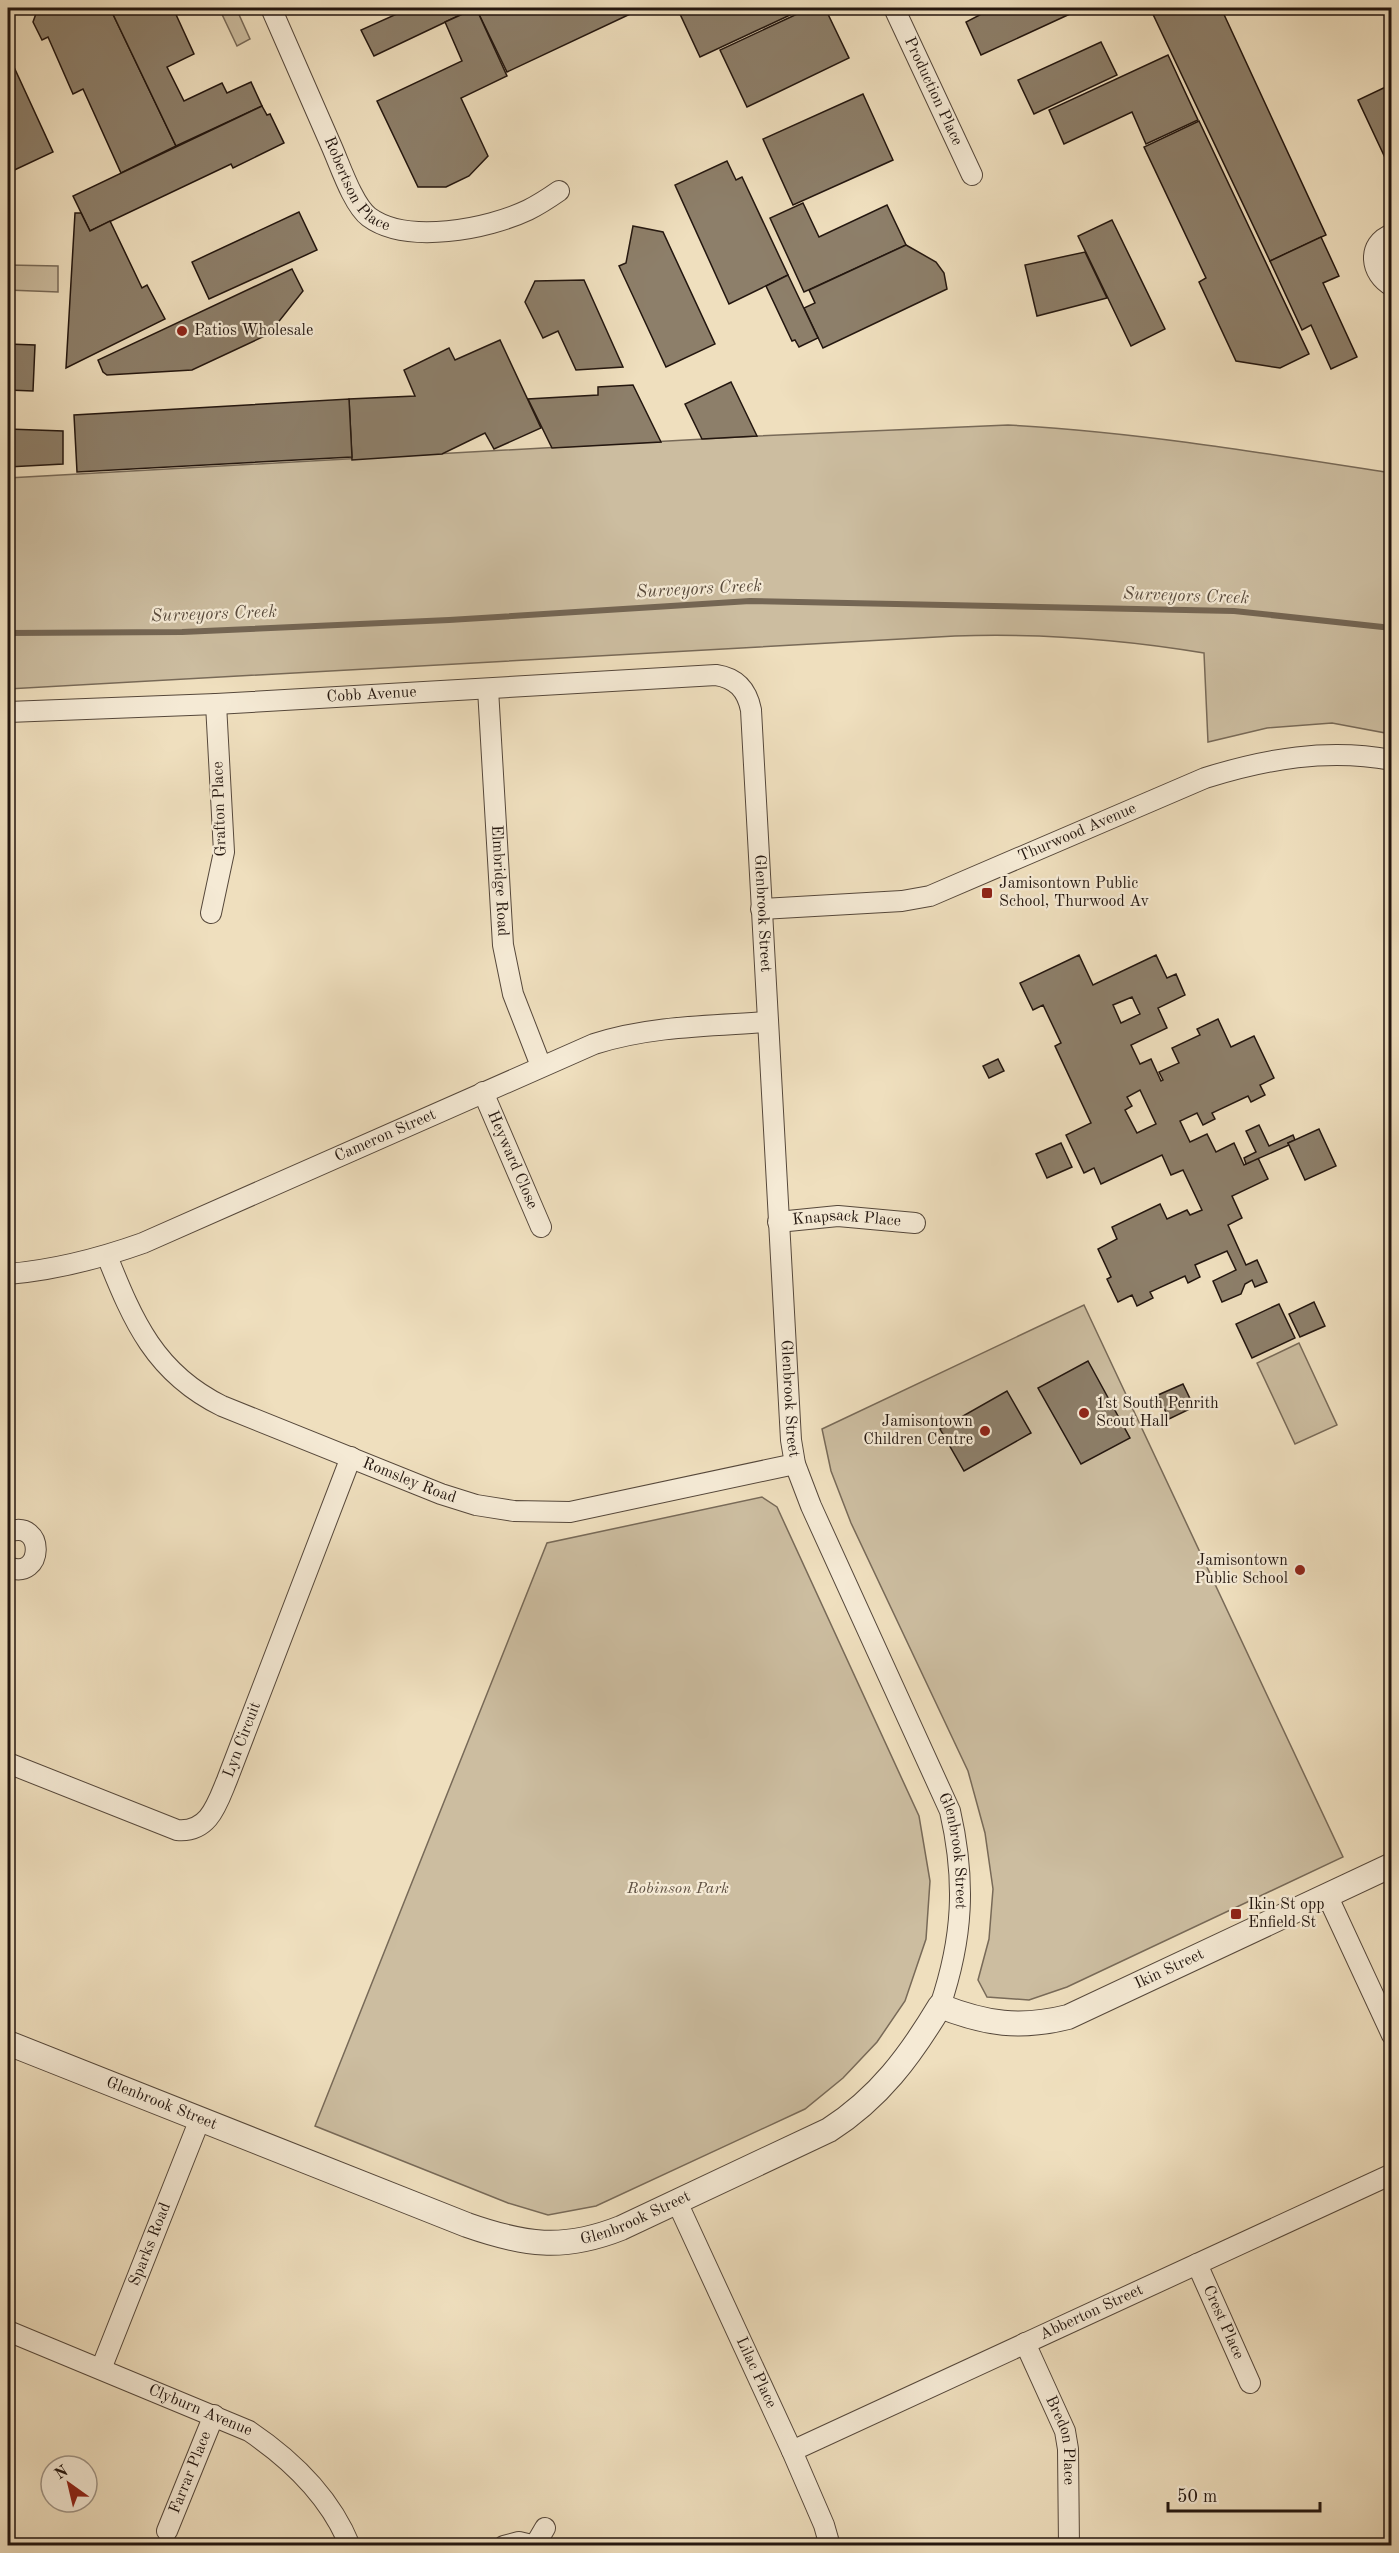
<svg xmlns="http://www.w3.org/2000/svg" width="1399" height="2553" font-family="'Old Standard TT',serif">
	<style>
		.green { fill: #ccbda0; stroke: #786a58; stroke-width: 1.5 }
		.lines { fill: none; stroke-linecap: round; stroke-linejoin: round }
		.stream { stroke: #746654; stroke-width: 6 }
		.building { fill: #8d7f6a; stroke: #23160f; stroke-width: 1.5; fill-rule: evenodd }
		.minor-casing { stroke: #56483b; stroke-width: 22 }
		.tertiary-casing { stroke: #56483b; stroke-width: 26 }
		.minor { stroke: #f5ead5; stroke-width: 20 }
		.tertiary { stroke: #f5ead5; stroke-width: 24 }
		.poi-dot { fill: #8f2418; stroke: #f5ead5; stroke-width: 2 }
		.labels { text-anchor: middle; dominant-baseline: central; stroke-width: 4.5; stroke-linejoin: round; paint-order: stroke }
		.street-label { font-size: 16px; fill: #23160f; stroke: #f5ead5 }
		.poi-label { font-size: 16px; fill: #23160f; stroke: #f5ead5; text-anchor: start }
		.park-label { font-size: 16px; font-style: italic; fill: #5e5042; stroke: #f5ead5 }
		.water-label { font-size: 18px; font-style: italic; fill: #594b3d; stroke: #f5ead5 }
	</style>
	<rect width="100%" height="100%" fill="#efdfbe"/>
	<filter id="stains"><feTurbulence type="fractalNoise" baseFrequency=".00333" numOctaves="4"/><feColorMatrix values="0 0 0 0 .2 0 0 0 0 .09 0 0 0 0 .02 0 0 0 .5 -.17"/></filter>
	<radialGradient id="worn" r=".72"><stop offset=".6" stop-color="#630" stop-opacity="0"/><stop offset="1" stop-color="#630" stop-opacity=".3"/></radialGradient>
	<!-- green -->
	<g class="green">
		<path d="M 219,8 L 236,8 L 250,39 L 237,46 Z"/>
		<path d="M 8,265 L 58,266 L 58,292 L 8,290 Z"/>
		<path d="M 1008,425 C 1137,432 1264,453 1391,473 L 1391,734 L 1332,723 L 1267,728 L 1208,742 L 1204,653 C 1120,639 1040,633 955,636 L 8,689 L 8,478 L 757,436 Z"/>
		<path d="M 1084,1305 L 1343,1857 L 1067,1987 L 1029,2000 L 987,1997 L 978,1980 L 989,1939 L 993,1889 L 985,1833 L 968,1771 L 851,1523 L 831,1471 L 822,1429 Z"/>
		<path d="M 1299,1343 L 1337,1425 L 1295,1444 L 1257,1363 Z"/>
		<path d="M 762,1497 L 777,1507 L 919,1816 L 930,1881 L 926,1939 L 905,2001 L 877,2042 L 843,2078 L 805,2109 L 596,2206 L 548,2215 L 508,2203 L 315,2126 L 547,1543 Z"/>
	</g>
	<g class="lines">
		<!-- stream -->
		<path class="stream" d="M 8,633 L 182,632 L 449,620 L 750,601 L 1234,611 L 1392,628"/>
	</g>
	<!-- building -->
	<g class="building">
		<path d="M 38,8 L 110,8 L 176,146 L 121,173 L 83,89 L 73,94 L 48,37 L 42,40 L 33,22 Z"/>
		<path d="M 110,8 L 173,8 L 194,54 L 167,67 L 184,101 L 222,83 L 227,93 L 251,82 L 262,106 L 176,146 Z"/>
		<path d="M 410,8 L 475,8 L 374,56 L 361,30 Z"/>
		<path d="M 476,8 L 643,8 L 507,72 Z"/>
		<path d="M 476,8 L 507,76 L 461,98 L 488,156 L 469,176 L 446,187 L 418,187 L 377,101 L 462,61 L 445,22 Z"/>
		<path d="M 693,8 L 805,8 L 700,57 L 680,14 Z"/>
		<path d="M 810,8 L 825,8 L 849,58 L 747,107 L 720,50 Z"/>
		<path d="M 993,8 L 1083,8 L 981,55 L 966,22 Z"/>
		<path d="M 1150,8 L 1221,8 L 1326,235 L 1270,261 Z"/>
		<path d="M 1381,8 L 1392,8 L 1392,31 Z"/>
		<path d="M 1101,42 L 1117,75 L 1034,114 L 1018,80 Z"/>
		<path d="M 8,54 L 53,152 L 8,173 Z"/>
		<path d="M 1168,55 L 1198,120 L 1146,144 L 1132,112 L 1064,144 L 1049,110 Z"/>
		<path d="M 1392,84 L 1392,162 L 1388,164 L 1358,100 Z"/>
		<path d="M 863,94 L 893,160 L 793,205 L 763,139 Z"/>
		<path d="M 262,106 L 267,115 L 270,114 L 284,143 L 233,168 L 231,164 L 90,231 L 73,196 Z"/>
		<path d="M 1199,121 L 1309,354 L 1280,368 L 1236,361 L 1199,282 L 1206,278 L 1144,147 Z"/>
		<path d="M 727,161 L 736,180 L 742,177 L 788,275 L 729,304 L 675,185 Z"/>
		<path d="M 803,203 L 819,237 L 887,205 L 906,245 L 804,292 L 770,218 Z"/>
		<path d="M 299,212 L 317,250 L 209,299 L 192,262 Z"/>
		<path d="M 75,213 L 81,213 L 90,231 L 110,221 L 142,288 L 147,285 L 165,319 L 66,368 Z"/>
		<path d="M 1112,220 L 1165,329 L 1131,346 L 1078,236 Z"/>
		<path d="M 633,226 L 663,232 L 715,344 L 666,367 L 619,266 L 626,263 Z"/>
		<path d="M 1321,237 L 1339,276 L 1323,283 L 1357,357 L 1331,369 L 1311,325 L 1302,330 L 1270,261 Z"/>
		<path d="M 906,245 L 936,262 L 944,273 L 947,289 L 823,348 L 804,308 L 815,303 L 809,290 Z"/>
		<path d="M 1085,252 L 1107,298 L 1037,316 L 1025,265 Z"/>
		<path d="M 292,269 L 303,291 L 269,334 L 192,370 L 107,375 L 103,372 L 98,360 Z"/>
		<path d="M 788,275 L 818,338 L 799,347 L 795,340 L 792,341 L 766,286 Z"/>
		<path d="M 584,280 L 623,367 L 576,370 L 558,331 L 543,338 L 525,302 L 535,281 Z"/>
		<path d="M 500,340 L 541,428 L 494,449 L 485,433 L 442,454 L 352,460 L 349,399 L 415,396 L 404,370 L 449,348 L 455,360 Z"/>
		<path d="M 8,344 L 35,345 L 33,391 L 8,390 Z"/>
		<path d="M 731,382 L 757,436 L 702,439 L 685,404 Z"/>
		<path d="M 633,385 L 661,442 L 552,448 L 528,399 L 598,395 L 598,387 Z"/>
		<path d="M 349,399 L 352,457 L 77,472 L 74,415 Z"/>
		<path d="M 8,429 L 63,431 L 63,464 L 8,467 Z"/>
		<path d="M 1079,955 L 1093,985 L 1156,955 L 1167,978 L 1176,974 L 1185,995 L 1158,1008 L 1167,1028 L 1131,1045 L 1140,1064 L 1151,1059 L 1161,1081 L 1163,1080 L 1159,1072 L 1179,1063 L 1172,1048 L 1200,1035 L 1197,1029 L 1218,1019 L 1231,1047 L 1254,1036 L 1274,1078 L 1260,1085 L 1265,1095 L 1251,1102 L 1248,1096 L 1212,1113 L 1215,1119 L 1203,1125 L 1197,1113 L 1180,1121 L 1190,1142 L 1207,1134 L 1216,1152 L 1234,1143 L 1244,1165 L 1258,1158 L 1268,1179 L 1232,1196 L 1242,1218 L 1228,1225 L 1246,1265 L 1257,1260 L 1267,1282 L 1255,1287 L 1252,1280 L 1245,1284 L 1241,1294 L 1222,1302 L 1213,1281 L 1236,1270 L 1227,1251 L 1195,1265 L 1200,1277 L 1188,1283 L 1185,1276 L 1150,1292 L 1153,1298 L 1137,1306 L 1132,1295 L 1118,1302 L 1107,1279 L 1111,1277 L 1098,1249 L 1117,1239 L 1112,1227 L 1160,1204 L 1167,1219 L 1187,1210 L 1190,1215 L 1202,1210 L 1183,1170 L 1171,1175 L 1162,1155 L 1101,1184 L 1094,1168 L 1084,1173 L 1066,1135 L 1091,1123 L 1055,1046 L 1061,1043 L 1043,1005 L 1033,1010 L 1020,983 ZM 1132,997 L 1140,1014 L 1121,1023 L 1113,1005 ZM 1140,1090 L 1156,1124 L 1137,1133 L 1125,1110 L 1132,1106 L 1127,1097 Z"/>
		<path d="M 998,1059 L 1004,1071 L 989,1078 L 983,1066 Z"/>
		<path d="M 1259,1125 L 1269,1146 L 1293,1135 L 1295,1140 L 1288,1143 L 1289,1145 L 1246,1164 L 1244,1158 L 1256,1152 L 1246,1131 Z"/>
		<path d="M 1319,1129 L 1336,1166 L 1305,1180 L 1288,1143 Z"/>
		<path d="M 1061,1143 L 1072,1167 L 1047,1178 L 1036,1154 Z"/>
		<path d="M 1314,1302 L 1325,1326 L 1300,1337 L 1289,1314 Z"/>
		<path d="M 1279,1304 L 1295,1338 L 1252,1358 L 1236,1324 Z"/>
		<path d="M 1088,1361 L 1130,1438 L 1081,1464 L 1038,1388 Z"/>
		<path d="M 1183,1384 L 1194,1407 L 1169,1419 L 1158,1395 Z"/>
		<path d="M 1007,1391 L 1031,1433 L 964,1471 L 940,1429 Z"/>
	</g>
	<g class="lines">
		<defs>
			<g id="minor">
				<path id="s1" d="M 271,8 C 291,54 311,99 331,145 C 340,165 353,205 369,217 C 407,245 488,229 528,210 C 538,205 549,198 559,191"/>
				<path id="s2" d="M 894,8 L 972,175"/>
				<path d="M 1392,234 C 1366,244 1370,274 1392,286"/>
				<path id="s3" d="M 488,689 L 503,945 L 513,994 L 541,1066"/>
				<path id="s4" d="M 8,712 L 216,704 L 716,675 C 736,678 747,690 751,710 L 791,1440 L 795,1464 L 811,1506 L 950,1811 C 966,1881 963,1938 940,2006"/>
				<path id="s5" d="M 761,909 L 902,901 L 930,896 L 1205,778 C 1266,759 1327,748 1392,760"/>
				<path d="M 211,913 L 224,852 L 216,704"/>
				<path id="s6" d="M 483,1092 L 541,1227"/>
				<path id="s7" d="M 778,1222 L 838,1216 L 915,1223"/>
				<path id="s8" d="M 107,1256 C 133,1321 155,1373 222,1406 L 441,1494 L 476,1505 L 514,1511 L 570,1512 L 795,1464"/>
				<path id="s9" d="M 8,1274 C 55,1270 98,1259 143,1243 L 594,1044 C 650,1026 709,1026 767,1022"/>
				<path d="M 8,1532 C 46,1518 44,1582 8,1567"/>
				<path id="s10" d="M 8,1763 L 177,1830 C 209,1833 217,1804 227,1780 L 351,1457"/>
				<path d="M 1327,1895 L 1392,2035"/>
				<path id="s11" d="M 677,2202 L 792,2451 L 824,2525 L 830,2546"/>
				<path id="s12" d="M 1197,2264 L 1250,2383"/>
				<path id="s13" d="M 8,2331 L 249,2431 C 292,2460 330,2496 350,2546"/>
				<path id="s14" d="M 1025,2343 L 1065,2431 L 1068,2449 L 1069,2546"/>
				<path id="s15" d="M 101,2369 L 200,2119"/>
				<path id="s16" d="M 792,2451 L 1392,2174"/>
				<path id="s17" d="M 167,2531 L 214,2415"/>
				<path d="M 535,2545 L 545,2528"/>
				<path d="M 504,2546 L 519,2542 L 536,2546"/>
			</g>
			<g id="tertiary">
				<path id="s18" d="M 8,2043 L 467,2225 C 524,2245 563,2251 621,2228 L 829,2130 C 879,2098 910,2056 940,2006 C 986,2024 1020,2029 1068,2017 L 1392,1865"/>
			</g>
		</defs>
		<!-- minor casing -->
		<use href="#minor" class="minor-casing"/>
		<!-- tertiary casing -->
		<use href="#tertiary" class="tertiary-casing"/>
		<!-- minor -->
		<use href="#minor" class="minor"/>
		<!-- tertiary -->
		<use href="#tertiary" class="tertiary"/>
	</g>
	<!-- markers -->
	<g class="poi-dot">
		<circle cx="182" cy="331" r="6"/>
		<rect x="981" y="887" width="12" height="12" rx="3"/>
		<circle cx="1084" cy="1413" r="6"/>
		<circle cx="985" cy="1431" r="6"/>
		<circle cx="1300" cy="1570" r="6"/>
		<rect x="1230" y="1908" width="12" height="12" rx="3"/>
	</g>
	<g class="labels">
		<!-- street labels -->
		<g class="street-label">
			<text stroke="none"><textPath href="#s2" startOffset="92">Production Place</textPath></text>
			<text stroke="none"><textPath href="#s1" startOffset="198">Robertson Place</textPath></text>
			<text stroke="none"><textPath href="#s4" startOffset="364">Cobb Avenue</textPath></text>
			<text transform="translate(220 809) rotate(-92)">Grafton Place</text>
			<text stroke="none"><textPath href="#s5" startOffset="330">Thurwood Avenue</textPath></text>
			<text stroke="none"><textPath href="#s3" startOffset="192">Elmbridge Road</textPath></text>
			<text stroke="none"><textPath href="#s4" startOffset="966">Glenbrook Street</textPath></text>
			<text stroke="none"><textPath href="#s9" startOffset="404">Cameron Street</textPath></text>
			<text stroke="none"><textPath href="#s6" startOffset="74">Heyward Close</textPath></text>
			<text stroke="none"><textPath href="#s7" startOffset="69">Knapsack Place</textPath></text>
			<text stroke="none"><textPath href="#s4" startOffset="1452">Glenbrook Street</textPath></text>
			<text stroke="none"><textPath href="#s8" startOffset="396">Romsley Road</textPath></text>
			<text stroke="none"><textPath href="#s10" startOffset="302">Lyn Circuit</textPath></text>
			<text stroke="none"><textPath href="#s4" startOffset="1938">Glenbrook Street</textPath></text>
			<text stroke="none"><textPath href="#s18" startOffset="1293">Ikin Street</textPath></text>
			<text stroke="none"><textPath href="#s18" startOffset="165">Glenbrook Street</textPath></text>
			<text stroke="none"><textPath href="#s18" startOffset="669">Glenbrook Street</textPath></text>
			<text stroke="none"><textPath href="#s15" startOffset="134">Sparks Road</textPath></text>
			<text stroke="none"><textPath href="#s16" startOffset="330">Abberton Street</textPath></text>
			<text stroke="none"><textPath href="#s12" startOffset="64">Crest Place</textPath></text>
			<text stroke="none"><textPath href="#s11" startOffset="188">Lilac Place</textPath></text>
			<text stroke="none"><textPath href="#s13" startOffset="208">Clyburn Avenue</textPath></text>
			<text stroke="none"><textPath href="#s14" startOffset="105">Bredon Place</textPath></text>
			<text stroke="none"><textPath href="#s17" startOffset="63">Farrar Place</textPath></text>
		</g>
		<!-- poi labels -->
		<g class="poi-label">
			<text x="194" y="331">Patios Wholesale</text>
			<text x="999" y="884">Jamisontown Public<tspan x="999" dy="18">School, Thurwood Av</tspan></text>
			<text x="1096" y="1404">1st South Penrith<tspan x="1096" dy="18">Scout Hall</tspan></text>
			<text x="973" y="1422" text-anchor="end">Jamisontown<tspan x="973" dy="18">Children Centre</tspan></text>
			<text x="1288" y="1561" text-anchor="end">Jamisontown<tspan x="1288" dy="18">Public School</tspan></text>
			<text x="1248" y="1905">Ikin St opp<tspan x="1248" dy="18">Enfield St</tspan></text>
		</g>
		<!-- park labels -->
		<g class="park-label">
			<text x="678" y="1889">Robinson Park</text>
		</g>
		<!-- water labels -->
		<g class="water-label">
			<text transform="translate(699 589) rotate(-3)">Surveyors Creek</text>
			<text transform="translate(1186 596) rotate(2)">Surveyors Creek</text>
			<text transform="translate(214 614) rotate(-2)">Surveyors Creek</text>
		</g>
	</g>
	<!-- margin -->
	<rect width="1399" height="2553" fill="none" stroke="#efdfbe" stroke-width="30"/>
	<rect x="9" y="9" width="1381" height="2535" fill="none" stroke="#23160f" stroke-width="3"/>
	<rect x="15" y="15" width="1369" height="2523" fill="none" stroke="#23160f" stroke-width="1.5"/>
	<!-- north arrow -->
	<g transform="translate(69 2484) rotate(326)"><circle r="28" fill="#f5ead5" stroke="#a19586" stroke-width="1.5"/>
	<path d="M0-4.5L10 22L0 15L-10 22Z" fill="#8f2418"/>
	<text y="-9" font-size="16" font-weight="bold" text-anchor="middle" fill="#23160f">N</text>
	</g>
	<!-- scale -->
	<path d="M1168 2502v9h152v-9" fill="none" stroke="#23160f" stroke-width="3"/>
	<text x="1177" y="2502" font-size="18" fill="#23160f" stroke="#f5ead5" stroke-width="4.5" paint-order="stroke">50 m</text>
	<rect width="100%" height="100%" filter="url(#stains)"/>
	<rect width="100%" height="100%" fill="url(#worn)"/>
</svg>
